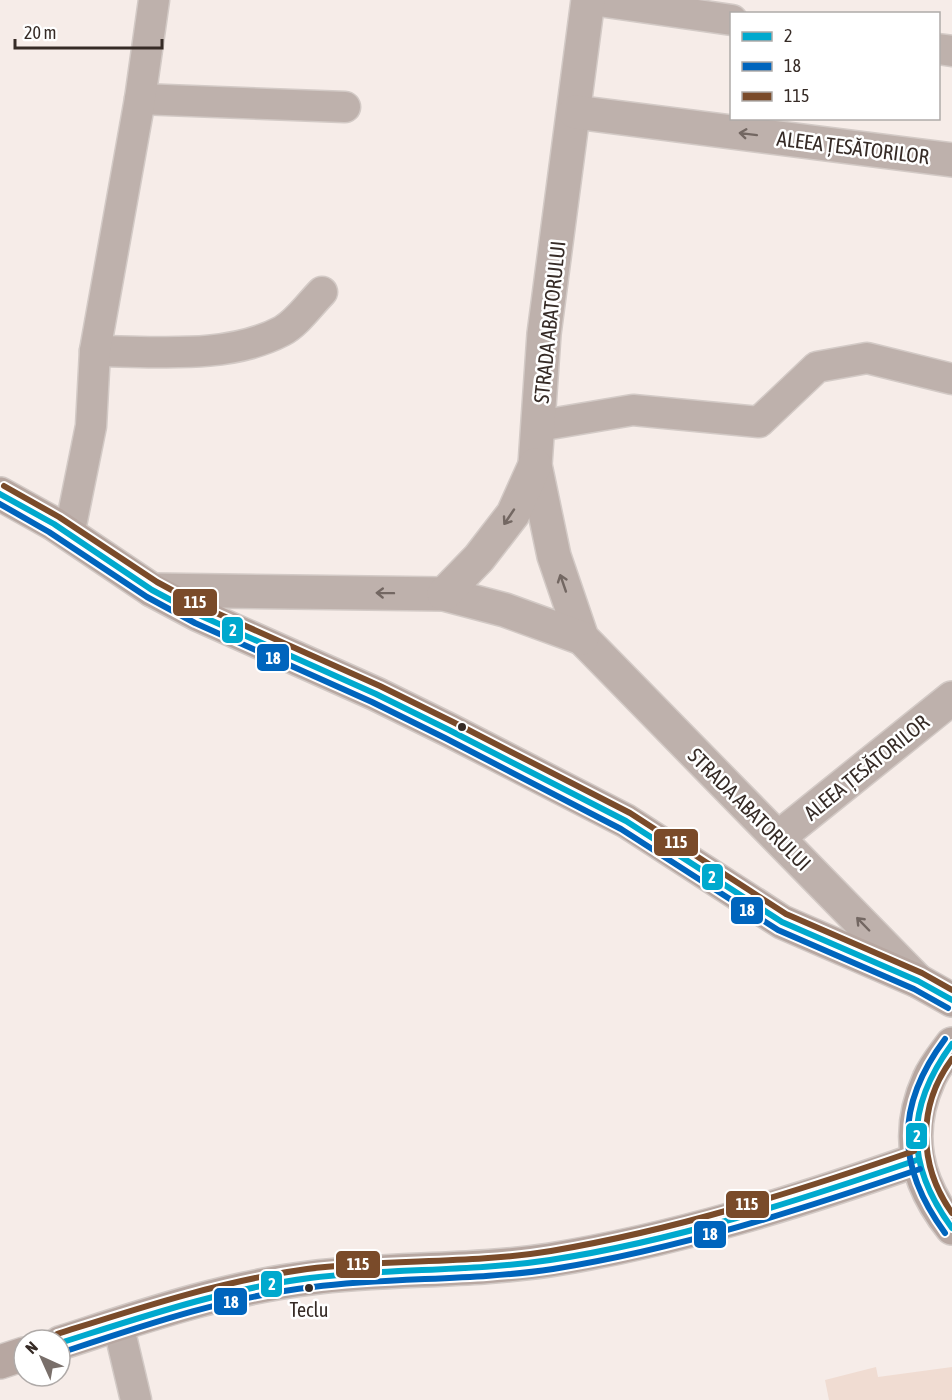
<svg xmlns="http://www.w3.org/2000/svg" width="952" height="1400" font-family="'Asap Condensed',sans-serif">
	<style>
		.green { fill: #f0dcd2 }
		.lines { fill: none; stroke-linecap: round; stroke-linejoin: round }
		.lane-casing { stroke: #d3cac6; stroke-width: 33 }
		.street-casing { stroke: #d3cac6; stroke-width: 36 }
		.primary-casing { stroke: #d3cac6; stroke-width: 36 }
		.lane { stroke: #beb1ac; stroke-width: 30 }
		.street { stroke: #beb1ac; stroke-width: 33 }
		.primary { stroke: #b7a7a1; stroke-width: 33 }
		.bus-1-casing { stroke: #fff; stroke-width: 10 }
		.bus-2-casing { stroke: #fff; stroke-width: 10 }
		.bus-3-casing { stroke: #fff; stroke-width: 10 }
		.bus-1 { stroke: #00a9ce; stroke-width: 6 }
		.bus-2 { stroke: #0065bd; stroke-width: 6 }
		.bus-3 { stroke: #7a4b2a; stroke-width: 6 }
		.oneway { stroke: #736762 }
		.bus-dot { fill: #362b26; stroke: #fff; stroke-width: 2 }
		.labels { text-anchor: middle; dominant-baseline: central; stroke-width: 5; stroke-linejoin: round; paint-order: stroke }
		.bus-label { font-size: 20px; fill: #362b26; stroke: #fff }
		.street-label { font-size: 21px; fill: #362b26; stroke: #fff }
		.line-badge { stroke: #fff; stroke-width: 2 }
		.badge-label { font-size: 16px; text-anchor: middle; font-weight: bold; fill: #fff }
	</style>
	<rect width="100%" height="100%" fill="#f6ece8"/>
	<!-- green -->
	<path class="green" d="M 876,1367 L 878,1377 L 952,1367 L 952,1400 L 829,1400 L 825,1380 Z"/>
	<g class="lines">
		<defs>
			<g id="lane">
				<path d="M 592,0 L 732,20"/>
				<path d="M 938,49 L 952,51"/>
				<path d="M 140,99 L 345,107"/>
				<path d="M 95,351 C 156,351 227,360 282,331 C 297,323 310,304 322,292"/>
				<path d="M 538,426 L 633,410 L 759,422 L 817,367 L 867,358 L 952,379"/>
				<path d="M 69,535 L 91,426 L 95,351 L 140,99 L 154,0"/>
				<path d="M 118,1324 L 136,1400"/>
			</g>
			<g id="street">
				<path d="M 588,0 L 544,334 L 535,465 L 554,556 L 582,638 L 918,981"/>
				<path d="M 575,112 L 952,160"/>
				<path d="M 152,590 L 444,594 L 505,610 L 582,638"/>
				<path d="M 444,594 L 479,558 L 513,514 L 535,465"/>
				<path d="M 779,837 L 952,698"/>
			</g>
			<g id="primary">
				<path d="M 0,494 L 54,524 L 152,590 L 199,615 L 376,694 L 449,730 L 626,821 L 782,922 L 918,981 L 952,1000"/>
				<path d="M 952,1044 C 944,1055 934,1067 929,1079 C 904,1134 916,1183 952,1228"/>
				<path d="M 60,1343 C 141,1317 225,1288 310,1278 C 389,1268 470,1272 550,1260 C 675,1240 797,1202 917,1160"/>
				<path d="M 0,1362 L 24,1354"/>
			</g>
		</defs>
		<!-- lane casing -->
		<use href="#lane" class="lane-casing"/>
		<!-- street casing -->
		<use href="#street" class="street-casing"/>
		<!-- primary casing -->
		<use href="#primary" class="primary-casing"/>
		<!-- lane -->
		<use href="#lane" class="lane"/>
		<!-- street -->
		<use href="#street" class="street"/>
		<!-- primary -->
		<use href="#primary" class="primary"/>
		<defs>
			<g id="bus-1">
				<path d="M 0,494 L 54,524 L 152,590 L 199,615 L 376,694 L 449,730 L 626,821 L 782,922 L 918,981 L 952,1000"/>
				<path d="M 952,1044 C 905,1108 905,1164 952,1228"/>
				<path d="M 60,1343 C 142,1317 224,1289 310,1278 C 390,1268 470,1272 550,1260 C 675,1241 797,1201 917,1160"/>
			</g>
			<g id="bus-2">
				<path d="M 0,504 L 49,532 L 147,597 L 195,623 L 372,702 L 445,738 L 621,829 L 778,930 L 914,989 L 948,1008"/>
				<path d="M 945,1233 C 896,1166 895,1106 945,1039"/>
				<path d="M 63,1352 C 145,1325 227,1297 313,1287 C 392,1277 473,1281 553,1269 C 678,1249 800,1210 920,1169"/>
			</g>
			<g id="bus-3">
				<path d="M 4,486 L 59,517 L 157,582 L 203,607 L 380,686 L 453,722 L 630,813 L 786,914 L 922,973 L 952,990"/>
				<path d="M 952,1059 C 917,1106 918,1165 952,1213"/>
				<path d="M 57,1334 C 139,1308 221,1281 307,1269 C 388,1259 471,1264 551,1251 C 675,1230 795,1192 914,1151"/>
			</g>
		</defs>
		<!-- bus-1 casing -->
		<use href="#bus-1" class="bus-1-casing"/>
		<!-- bus-2 casing -->
		<use href="#bus-2" class="bus-2-casing"/>
		<!-- bus-3 casing -->
		<use href="#bus-3" class="bus-3-casing"/>
		<!-- bus-1 -->
		<use href="#bus-1" class="bus-1"/>
		<!-- bus-2 -->
		<use href="#bus-2" class="bus-2"/>
		<!-- bus-3 -->
		<use href="#bus-3" class="bus-3"/>
	</g>
	<!-- one-way arrows -->
	<defs><path id="oneway-shaft" d="M-6 0H5M1.5-3L5.5 0L1.5 3" fill="none" stroke-width="1.6" stroke-linecap="round" stroke-linejoin="round" transform="scale(1.5)"/></defs>
	<g class="oneway">
		<use href="#oneway-shaft" transform="translate(748 134) rotate(-173)"/>
		<use href="#oneway-shaft" transform="translate(509 517) rotate(124)"/>
		<use href="#oneway-shaft" transform="translate(563 583) rotate(-109)"/>
		<use href="#oneway-shaft" transform="translate(385 593) rotate(-179)"/>
		<use href="#oneway-shaft" transform="translate(863 924) rotate(-134)"/>
	</g>
	<!-- markers -->
	<g class="bus-dot">
		<circle cx="462" cy="727" r="5"/>
		<circle cx="309" cy="1288" r="5"/>
	</g>
	<g class="labels">
		<!-- bus labels -->
		<g class="bus-label">
			<text x="309" y="1309">Teclu</text>
		</g>
		<!-- street labels -->
		<g class="street-label">
			<text transform="translate(853 147) rotate(7)">ALEEA ȚESĂTORILOR</text>
			<text transform="translate(549 322) rotate(-84)">STRADA ABATORULUI</text>
			<text transform="translate(866 767) rotate(-39)">ALEEA ȚESĂTORILOR</text>
			<text transform="translate(750 809) rotate(45)">STRADA ABATORULUI</text>
		</g>
	</g>
	<g class="line-badge">
		<rect x="172" y="588" width="46" height="29" rx="6" fill="#7a4b2a"/>
		<rect x="221" y="616" width="23" height="28" rx="6" fill="#00a9ce"/>
		<rect x="256" y="643" width="34" height="29" rx="6" fill="#0065bd"/>
		<rect x="653" y="828" width="46" height="29" rx="6" fill="#7a4b2a"/>
		<rect x="701" y="863" width="23" height="28" rx="6" fill="#00a9ce"/>
		<rect x="730" y="896" width="34" height="29" rx="6" fill="#0065bd"/>
		<rect x="905" y="1122" width="23" height="28" rx="6" fill="#00a9ce"/>
		<rect x="725" y="1190" width="45" height="29" rx="6" fill="#7a4b2a"/>
		<rect x="693" y="1220" width="34" height="29" rx="6" fill="#0065bd"/>
		<rect x="335" y="1250" width="46" height="29" rx="6" fill="#7a4b2a"/>
		<rect x="260" y="1270" width="23" height="28" rx="6" fill="#00a9ce"/>
		<rect x="213" y="1287" width="35" height="29" rx="6" fill="#0065bd"/>
	</g>
	<g class="badge-label">
		<text x="195" y="608">115</text>
		<text x="233" y="636">2</text>
		<text x="273" y="664">18</text>
		<text x="676" y="848">115</text>
		<text x="712" y="883">2</text>
		<text x="747" y="916">18</text>
		<text x="917" y="1142">2</text>
		<text x="747" y="1210">115</text>
		<text x="710" y="1240">18</text>
		<text x="358" y="1270">115</text>
		<text x="272" y="1290">2</text>
		<text x="231" y="1308">18</text>
	</g>
	<!-- legend -->
	<rect x="730" y="12" width="210" height="108" fill="#ffffff" stroke="#afaaa8" stroke-width="1.5"/>
	<rect x="742" y="32" width="30" height="9" fill="#00a9ce" stroke="#afaaa8" stroke-width="1.5"/>
	<text x="784" y="42" font-size="18" fill="#362b26">2</text>
	<rect x="742" y="62" width="30" height="9" fill="#0065bd" stroke="#afaaa8" stroke-width="1.5"/>
	<text x="784" y="72" font-size="18" fill="#362b26">18</text>
	<rect x="742" y="92" width="30" height="9" fill="#7a4b2a" stroke="#afaaa8" stroke-width="1.5"/>
	<text x="784" y="102" font-size="18" fill="#362b26">115</text>
	<!-- north arrow -->
	<g transform="translate(42 1358) rotate(315)"><circle r="28" fill="#ffffff" stroke="#afaaa8" stroke-width="1.5"/>
	<path d="M0-4.5L10 22L0 15L-10 22Z" fill="#796f6a"/>
	<text y="-9" font-size="16" font-weight="bold" text-anchor="middle" fill="#362b26">N</text>
	</g>
	<!-- scale -->
	<path d="M15 39v9h147v-9" fill="none" stroke="#362b26" stroke-width="3"/>
	<text x="24" y="39" font-size="18" fill="#362b26" stroke="#ffffff" stroke-width="4.5" paint-order="stroke">20 m</text>
</svg>
